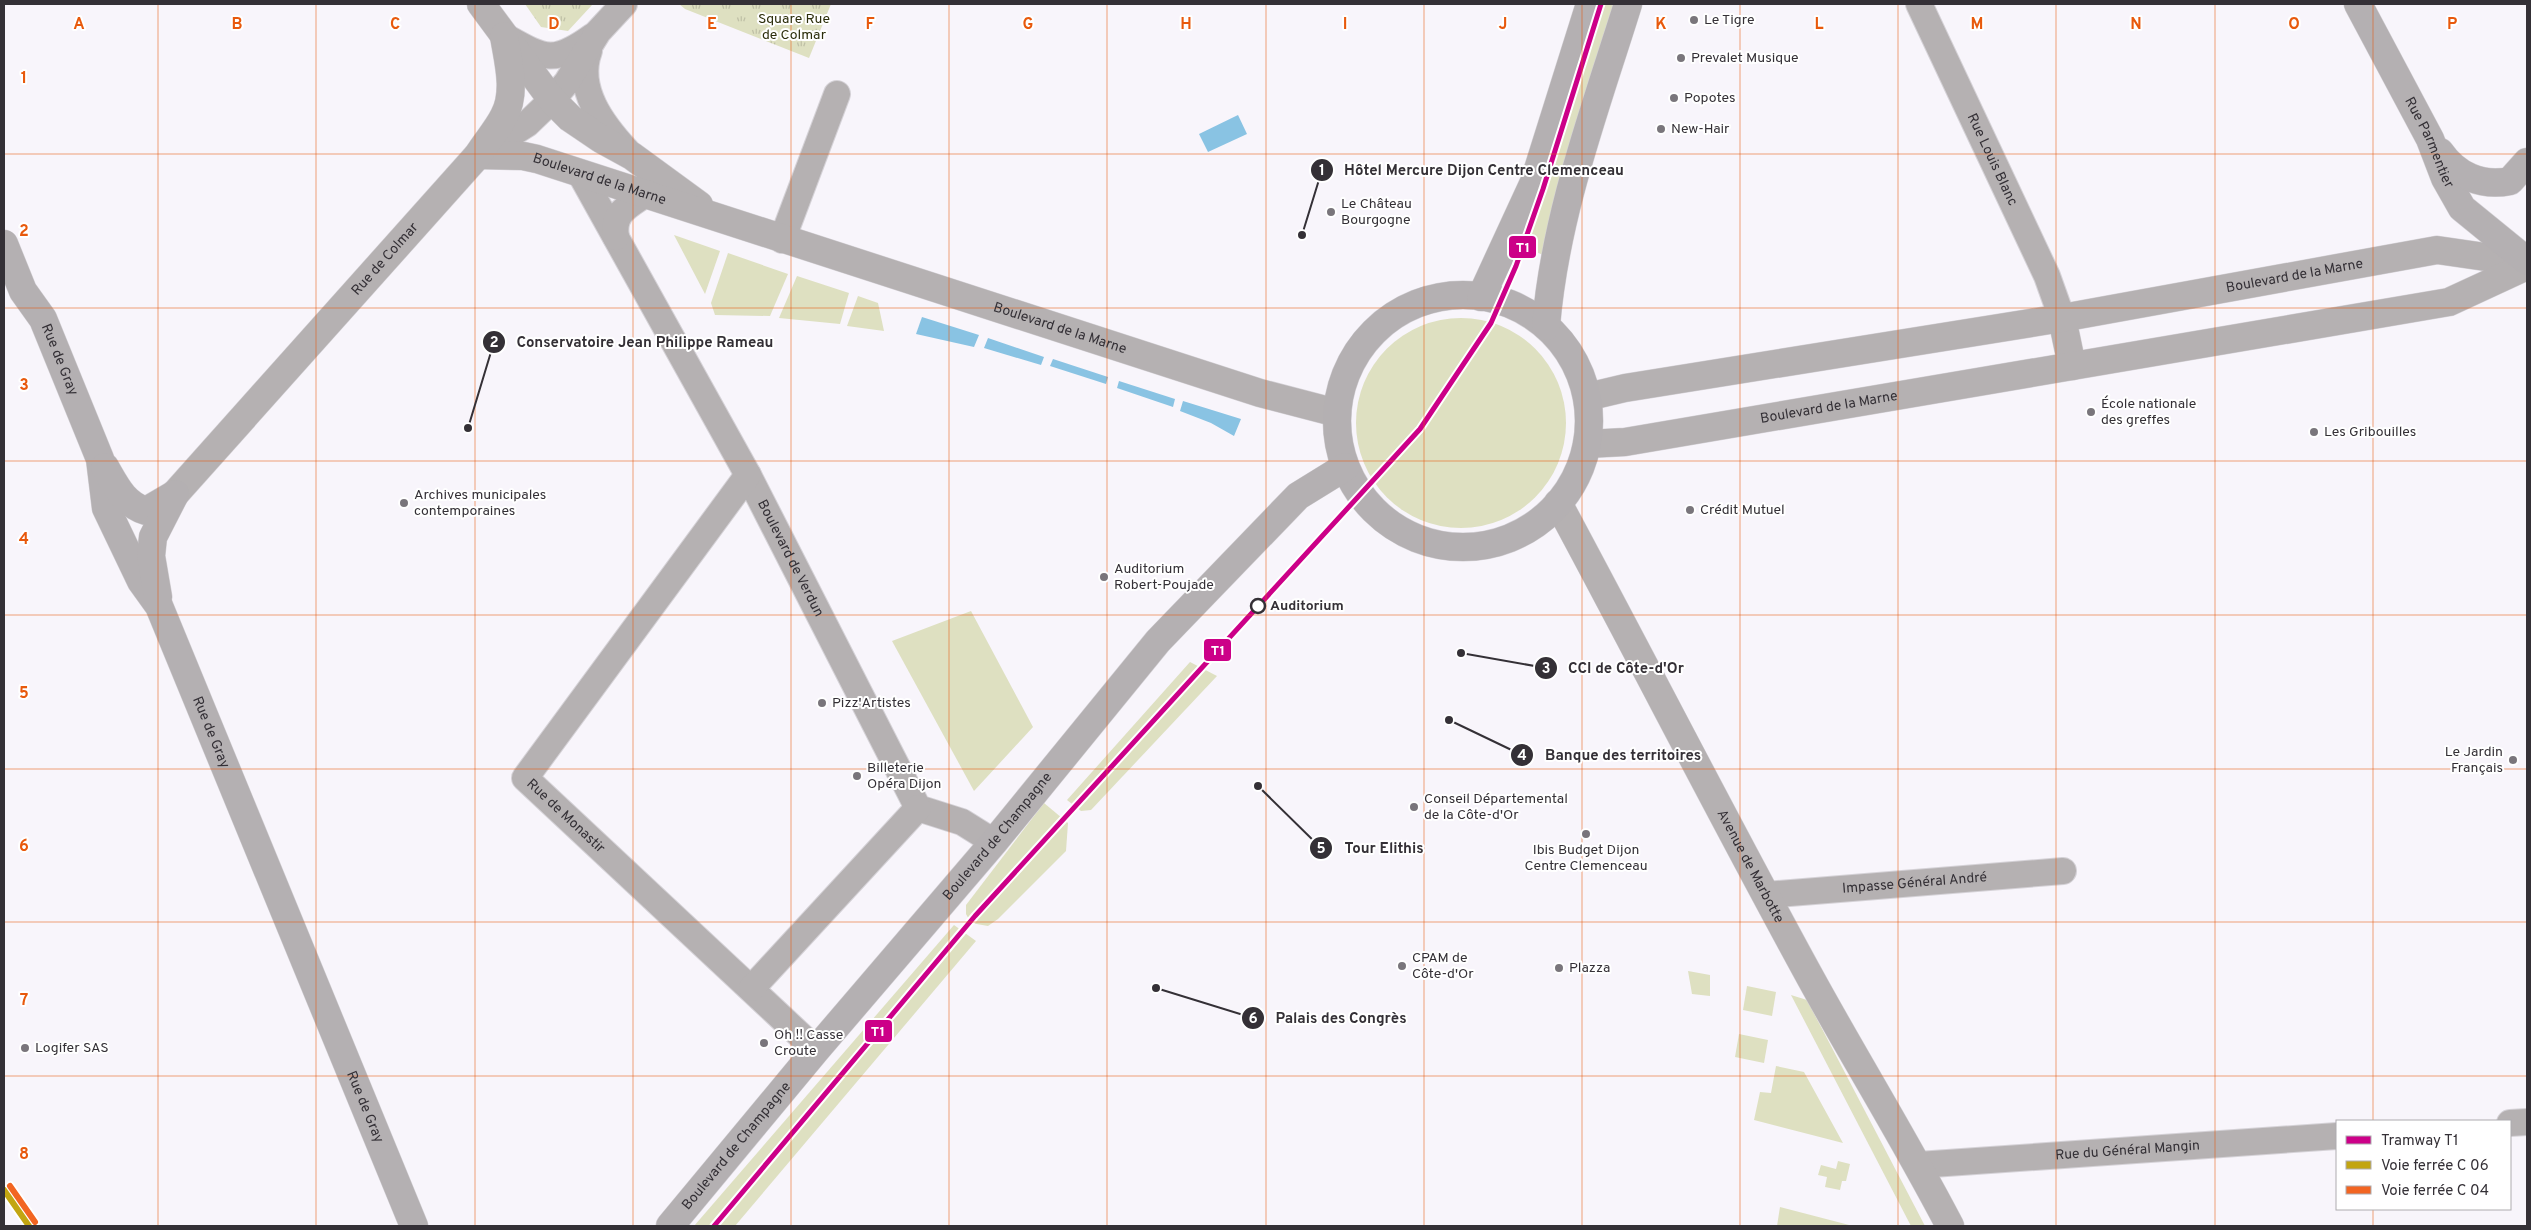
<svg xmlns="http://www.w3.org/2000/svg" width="2531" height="1230" font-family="Overpass,sans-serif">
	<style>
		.green { fill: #dee0c1 }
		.park { fill: url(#park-tufts) }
		.water { fill: #89c3e3 }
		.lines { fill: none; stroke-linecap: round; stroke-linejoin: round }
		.minor-casing { stroke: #d5d2d7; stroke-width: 28 }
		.tertiary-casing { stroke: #d5d2d7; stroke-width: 29 }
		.secondary-casing { stroke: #d5d2d7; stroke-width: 29 }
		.minor { stroke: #b5b1b2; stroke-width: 26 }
		.tertiary { stroke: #b5b1b2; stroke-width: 28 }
		.secondary { stroke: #b4b0b2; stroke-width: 28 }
		.rail-1-casing { stroke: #fff; stroke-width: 10 }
		.rail-2-casing { stroke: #fff; stroke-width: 10 }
		.rail-1 { stroke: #c2a511; stroke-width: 6 }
		.rail-2 { stroke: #f26522; stroke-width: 6 }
		.tram-1-casing { stroke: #fff; stroke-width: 9 }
		.tram-1 { stroke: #c08; stroke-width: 5 }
		.grid { fill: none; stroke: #e8590c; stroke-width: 1; stroke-opacity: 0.55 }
		.poi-dot { fill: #79757b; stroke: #fff; stroke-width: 2 }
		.stop-dot { fill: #fff; stroke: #343036; stroke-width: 2.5 }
		.labels { text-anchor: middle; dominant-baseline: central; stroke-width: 4; stroke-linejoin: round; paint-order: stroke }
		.park-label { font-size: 14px; fill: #2c2e0b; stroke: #fff }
		.poi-label { font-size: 14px; fill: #343036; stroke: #fff; text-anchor: start }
		.street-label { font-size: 14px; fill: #343036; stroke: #fff }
		.stop-label { font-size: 14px; font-weight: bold; fill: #343036; stroke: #fff; text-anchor: start }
		.grid-label { font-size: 16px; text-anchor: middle; font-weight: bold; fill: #e8590c; stroke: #fff; stroke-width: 4; stroke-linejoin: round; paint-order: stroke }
		.leader { fill: none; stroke: #343036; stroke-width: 2 }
		.callout-dot { fill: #343036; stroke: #fff; stroke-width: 2 }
		.mark-label { font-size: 15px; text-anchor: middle; font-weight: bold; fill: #fff }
		.callout-label { font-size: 15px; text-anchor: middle; font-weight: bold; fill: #343036; stroke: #fff; stroke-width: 4; stroke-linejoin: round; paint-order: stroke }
		.line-badge { stroke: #fff; stroke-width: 2 }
		.badge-label { font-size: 14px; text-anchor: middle; font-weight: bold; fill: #fff }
	</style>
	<defs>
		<pattern id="park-tufts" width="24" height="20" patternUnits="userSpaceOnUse" patternTransform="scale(1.25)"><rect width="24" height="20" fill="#dee0c1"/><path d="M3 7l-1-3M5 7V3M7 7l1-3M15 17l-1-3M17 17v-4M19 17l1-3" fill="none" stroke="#bfc0a6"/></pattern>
	</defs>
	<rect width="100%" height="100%" fill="#f8f5fb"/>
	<!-- green -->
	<g class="green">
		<path d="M 1597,4 L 1621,4 L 1548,257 L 1514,243 Z"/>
		<path d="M 674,235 L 720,251 L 705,294 Z"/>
		<path d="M 728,253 L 788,274 L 770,316 L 715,315 L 711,303 Z"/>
		<path d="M 797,276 L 849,293 L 840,324 L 779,318 Z"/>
		<path d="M 858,296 L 878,303 L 884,331 L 847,326 Z"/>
		<circle cx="1461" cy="423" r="105"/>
		<path d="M 971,611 L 1033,727 L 974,791 L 892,641 Z"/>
		<path d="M 1190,662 L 1217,676 L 1091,810 L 1081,811 L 1067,800 Z"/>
		<path d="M 1044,803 L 1068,823 L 1066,851 L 998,919 L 988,926 L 971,923 L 966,914 L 966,905 Z"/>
		<path d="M 954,925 L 976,941 L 735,1226 L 694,1226 Z"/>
		<path d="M 1688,971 L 1710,975 L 1710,996 L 1692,994 Z"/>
		<path d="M 1747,986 L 1776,992 L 1772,1016 L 1743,1010 Z"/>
		<path d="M 1791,995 L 1807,1000 L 1925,1226 L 1911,1226 Z"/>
		<path d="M 1739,1034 L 1768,1040 L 1764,1063 L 1735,1057 Z"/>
		<path d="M 1776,1066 L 1804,1072 L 1843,1143 L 1754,1120 L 1760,1092 L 1771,1093 Z"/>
		<path d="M 1838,1161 L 1850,1164 L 1846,1181 L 1842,1181 L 1840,1190 L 1825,1187 L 1827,1177 L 1818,1175 L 1821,1165 L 1836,1169 Z"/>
		<path d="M 1780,1207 L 1853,1226 L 1777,1226 Z"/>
	</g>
	<!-- park -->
	<g class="park">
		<path d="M 525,4 L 593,4 L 568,31 L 541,27 Z"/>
		<path d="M 679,4 L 831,4 L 809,58 L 685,9 Z"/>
	</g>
	<!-- water -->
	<g class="water">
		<path d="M 1238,115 L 1247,134 L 1208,152 L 1199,134 Z"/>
		<path d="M 922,317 L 979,335 L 974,347 L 916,334 Z"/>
		<path d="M 988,338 L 1044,357 L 1041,365 L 984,348 Z"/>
		<path d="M 1053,359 L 1108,377 L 1106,384 L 1050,366 Z"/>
		<path d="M 1119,381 L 1175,399 L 1173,407 L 1117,388 Z"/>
		<path d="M 1183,401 L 1241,419 L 1234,436 L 1211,423 L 1180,411 Z"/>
	</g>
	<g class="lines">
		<defs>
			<g id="minor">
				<path id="s1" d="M 1919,4 L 2047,276 L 2062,318"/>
				<path d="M 504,36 C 545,59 553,65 593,36"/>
				<path d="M 589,51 C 575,89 603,125 627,151"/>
				<path d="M 478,155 L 527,124 L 552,100 L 567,82 L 598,32 L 624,4"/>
				<path id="s2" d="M 580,173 L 748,475 L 918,808 L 962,822 L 994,842"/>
				<path d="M 616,237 C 612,213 627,207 644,195"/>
				<path d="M 782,240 L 837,94"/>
				<path id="s3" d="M 748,475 L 525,778 L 816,1050"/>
				<path id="s4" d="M 1766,895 L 2063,871"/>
				<path d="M 752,988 L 918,808"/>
				<path d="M 2510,1123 L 2527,1122"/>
				<path id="s5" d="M 1918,1165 L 2337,1136"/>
			</g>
			<g id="tertiary">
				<path d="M 481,4 L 552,100 L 570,118 L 601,139 L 632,156 L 699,205"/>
				<path id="s6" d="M 478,155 L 523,156 L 537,159 L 1260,393 L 1337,413"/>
				<path d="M 2062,318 L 2072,366"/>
				<path id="s7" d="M 1587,397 L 1625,388 L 2062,318 L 2437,250 L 2527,263"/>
				<path id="s8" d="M 1587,444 L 1625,442 L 2449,302 L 2527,266"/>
				<path id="s9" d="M 175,494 L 478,155 C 486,142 497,130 504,116 C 517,92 508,61 504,36"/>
				<path id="s10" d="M 1558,503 C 1643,661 1724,820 1810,977 C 1856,1061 1906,1141 1950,1226"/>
			</g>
			<g id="secondary">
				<path id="s11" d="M 2358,4 L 2430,139 L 2445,178 L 2462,208 L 2527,261"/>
				<path d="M 2440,152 C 2456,175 2481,187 2510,181 L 2527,162"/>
				<path id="s12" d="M 4,244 L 23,291 L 43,319 L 100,459 L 106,508 L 141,581 L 159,606 L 414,1226"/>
				<circle cx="1463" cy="421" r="126"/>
				<path d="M 1481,297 L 1534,182 L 1590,4"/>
				<path d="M 1546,326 C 1555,215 1595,110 1628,4"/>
				<path d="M 105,467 C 116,486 124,504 146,511 L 175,494"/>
				<path d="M 158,597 L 151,556 L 153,537 L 175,494"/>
				<path id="s13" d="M 670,1226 L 816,1050 L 994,842 L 1158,641 L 1298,496 L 1345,467"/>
			</g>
		</defs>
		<!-- minor casing -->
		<use href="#minor" class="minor-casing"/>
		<!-- tertiary casing -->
		<use href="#tertiary" class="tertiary-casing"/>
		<!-- secondary casing -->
		<use href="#secondary" class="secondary-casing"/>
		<!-- minor -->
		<use href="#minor" class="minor"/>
		<!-- tertiary -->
		<use href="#tertiary" class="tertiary"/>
		<!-- secondary -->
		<use href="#secondary" class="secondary"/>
		<defs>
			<path id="rail-1" d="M 4,1190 L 29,1226"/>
			<path id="rail-2" d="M 10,1186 L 35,1222"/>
		</defs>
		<!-- rail-1 casing -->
		<use href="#rail-1" class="rail-1-casing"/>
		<!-- rail-2 casing -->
		<use href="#rail-2" class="rail-2-casing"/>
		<!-- rail-1 -->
		<use href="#rail-1" class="rail-1"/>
		<!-- rail-2 -->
		<use href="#rail-2" class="rail-2"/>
		<defs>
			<path id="tram-1" d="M 714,1226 L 975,916 L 1420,429 L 1491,323 L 1516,266 L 1543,189 L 1601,4"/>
		</defs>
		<!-- tram-1 casing -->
		<use href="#tram-1" class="tram-1-casing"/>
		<!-- tram-1 -->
		<use href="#tram-1" class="tram-1"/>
	</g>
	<!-- grid -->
	<path class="grid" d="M 158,4 L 158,1226M 316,4 L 316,1226M 475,4 L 475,1226M 633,4 L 633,1226M 791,4 L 791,1226M 949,4 L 949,1226M 1107,4 L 1107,1226M 1266,4 L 1266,1226M 1424,4 L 1424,1226M 1582,4 L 1582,1226M 1740,4 L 1740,1226M 1898,4 L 1898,1226M 2056,4 L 2056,1226M 2215,4 L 2215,1226M 2373,4 L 2373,1121M 4,154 L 2527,154M 4,308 L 2527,308M 4,461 L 2527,461M 4,615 L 2527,615M 4,769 L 2527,769M 4,922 L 2527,922M 4,1076 L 2527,1076M 2373,1209 L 2373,1226"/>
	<!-- markers -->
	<g class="poi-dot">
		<circle cx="1694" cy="20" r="5"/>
		<circle cx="1681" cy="58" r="5"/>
		<circle cx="1674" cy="98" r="5"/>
		<circle cx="1661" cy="129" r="5"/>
		<circle cx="1331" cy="212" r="5"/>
		<circle cx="2091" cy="412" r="5"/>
		<circle cx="2314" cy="432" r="5"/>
		<circle cx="404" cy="503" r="5"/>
		<circle cx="1690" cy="510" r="5"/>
		<circle cx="1104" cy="577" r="5"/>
		<circle cx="822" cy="703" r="5"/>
		<circle cx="2513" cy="760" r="5"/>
		<circle cx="857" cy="776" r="5"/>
		<circle cx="1414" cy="807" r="5"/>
		<circle cx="1586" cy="834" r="5"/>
		<circle cx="1402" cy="966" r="5"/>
		<circle cx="1559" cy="968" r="5"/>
		<circle cx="764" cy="1043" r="5"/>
		<circle cx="25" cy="1048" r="5"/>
	</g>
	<circle class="stop-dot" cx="1258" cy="606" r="7"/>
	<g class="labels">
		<!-- park labels -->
		<g class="park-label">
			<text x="794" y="19">Square Rue<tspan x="794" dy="16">de Colmar</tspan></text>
		</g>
		<!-- poi labels -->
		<g class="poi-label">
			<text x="1704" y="20">Le Tigre</text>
			<text x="1691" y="58">Prevalet Musique</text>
			<text x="1684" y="98">Popotes</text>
			<text x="1671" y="129">New-Hair</text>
			<text x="1341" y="204">Le Château<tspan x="1341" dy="16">Bourgogne</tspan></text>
			<text x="2101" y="404">École nationale<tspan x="2101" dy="16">des greffes</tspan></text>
			<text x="2324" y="432">Les Gribouilles</text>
			<text x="414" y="495">Archives municipales<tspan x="414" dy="16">contemporaines</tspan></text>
			<text x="1700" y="510">Crédit Mutuel</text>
			<text x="1114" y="569">Auditorium<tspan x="1114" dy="16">Robert-Poujade</tspan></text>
			<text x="832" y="703">Pizz'Artistes</text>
			<text x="2503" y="752" text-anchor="end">Le Jardin<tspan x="2503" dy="16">Français</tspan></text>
			<text x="867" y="768">Billeterie<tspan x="867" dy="16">Opéra Dijon</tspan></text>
			<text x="1424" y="799">Conseil Départemental<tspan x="1424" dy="16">de la Côte-d'Or</tspan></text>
			<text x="1586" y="850" text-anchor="middle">Ibis Budget Dijon<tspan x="1586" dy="16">Centre Clemenceau</tspan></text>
			<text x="1412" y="958">CPAM de<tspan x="1412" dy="16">Côte-d'Or</tspan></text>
			<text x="1569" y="968">Plazza</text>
			<text x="774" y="1035">Oh !! Casse<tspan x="774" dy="16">Croute</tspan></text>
			<text x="35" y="1048">Logifer SAS</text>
		</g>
		<!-- street labels -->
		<g class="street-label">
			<text stroke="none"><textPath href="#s11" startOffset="156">Rue Parmentier</textPath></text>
			<text stroke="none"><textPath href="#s1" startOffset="172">Rue Louis Blanc</textPath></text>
			<text stroke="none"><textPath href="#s6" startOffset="125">Boulevard de la Marne</textPath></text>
			<text stroke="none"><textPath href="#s9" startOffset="315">Rue de Colmar</textPath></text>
			<text stroke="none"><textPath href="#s7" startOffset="718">Boulevard de la Marne</textPath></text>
			<text stroke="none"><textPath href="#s6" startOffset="609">Boulevard de la Marne</textPath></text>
			<text stroke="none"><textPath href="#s12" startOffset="129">Rue de Gray</textPath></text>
			<text stroke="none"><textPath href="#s8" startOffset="245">Boulevard de la Marne</textPath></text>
			<text stroke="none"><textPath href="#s2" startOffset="439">Boulevard de Verdun</textPath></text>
			<text stroke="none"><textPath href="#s12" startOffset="534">Rue de Gray</textPath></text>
			<text stroke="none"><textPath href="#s3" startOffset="432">Rue de Monastir</textPath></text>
			<text stroke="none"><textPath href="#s13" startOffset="509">Boulevard de Champagne</textPath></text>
			<text stroke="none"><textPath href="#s10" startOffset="411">Avenue de Marbotte</textPath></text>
			<text stroke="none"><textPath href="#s4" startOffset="149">Impasse Général André</textPath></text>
			<text stroke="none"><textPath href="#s12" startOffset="939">Rue de Gray</textPath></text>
			<text stroke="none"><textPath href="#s13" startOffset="104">Boulevard de Champagne</textPath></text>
			<text stroke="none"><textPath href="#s5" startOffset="210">Rue du Général Mangin</textPath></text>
		</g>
		<!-- stop labels -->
		<g class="stop-label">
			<text x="1270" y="606">Auditorium</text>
		</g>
	</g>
	<g class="grid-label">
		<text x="79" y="29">A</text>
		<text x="237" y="29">B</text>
		<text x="395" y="29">C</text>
		<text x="554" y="29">D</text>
		<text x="712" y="29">E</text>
		<text x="870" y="29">F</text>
		<text x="1028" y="29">G</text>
		<text x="1186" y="29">H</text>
		<text x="1345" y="29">I</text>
		<text x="1503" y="29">J</text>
		<text x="1661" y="29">K</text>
		<text x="1819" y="29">L</text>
		<text x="1977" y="29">M</text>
		<text x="2136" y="29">N</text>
		<text x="2294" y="29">O</text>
		<text x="2452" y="29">P</text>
		<text x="24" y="83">1</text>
		<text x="24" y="236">2</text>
		<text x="24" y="390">3</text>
		<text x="24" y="544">4</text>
		<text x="24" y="698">5</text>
		<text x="24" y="851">6</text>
		<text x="24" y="1005">7</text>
		<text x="24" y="1159">8</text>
	</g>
	<!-- callouts -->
	<path class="leader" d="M1302 235L1322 170M468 428L494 342M1461 653L1546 668M1449 720L1522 755M1258 786L1321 848M1156 988L1253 1018"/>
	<g class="callout-dot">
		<circle cx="1302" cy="235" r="5"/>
		<circle cx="468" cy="428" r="5"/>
		<circle cx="1461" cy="653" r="5"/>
		<circle cx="1449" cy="720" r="5"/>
		<circle cx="1258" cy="786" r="5"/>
		<circle cx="1156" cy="988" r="5"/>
		<circle cx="1322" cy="170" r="12"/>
		<circle cx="494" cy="342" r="12"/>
		<circle cx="1546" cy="668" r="12"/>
		<circle cx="1522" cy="755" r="12"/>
		<circle cx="1321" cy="848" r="12"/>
		<circle cx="1253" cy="1018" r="12"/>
	</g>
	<g class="mark-label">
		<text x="1322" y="175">1</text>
		<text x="494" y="347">2</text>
		<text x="1546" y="673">3</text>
		<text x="1522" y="760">4</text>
		<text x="1321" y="853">5</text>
		<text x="1253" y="1023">6</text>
	</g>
	<g class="callout-label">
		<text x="1484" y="175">Hôtel Mercure Dijon Centre Clemenceau</text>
		<text x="645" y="347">Conservatoire Jean Philippe Rameau</text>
		<text x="1626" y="673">CCI de Côte-d'Or</text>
		<text x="1623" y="760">Banque des territoires</text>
		<text x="1384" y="853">Tour Elithis</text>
		<text x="1341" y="1023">Palais des Congrès</text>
	</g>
	<g class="line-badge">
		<rect x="1508" y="235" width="29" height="24" rx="5" fill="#c08"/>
		<rect x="1203" y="638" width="29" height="24" rx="5" fill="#c08"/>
		<rect x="864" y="1019" width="29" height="24" rx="5" fill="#c08"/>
	</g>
	<g class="badge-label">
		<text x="1523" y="252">T1</text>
		<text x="1218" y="655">T1</text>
		<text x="878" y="1036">T1</text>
	</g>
	<!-- border -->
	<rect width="2531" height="1230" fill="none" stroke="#343036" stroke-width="10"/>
	<!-- legend -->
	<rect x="2336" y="1120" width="175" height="90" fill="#ffffff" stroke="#aeacaf"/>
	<rect x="2346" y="1136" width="25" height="8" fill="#cc0088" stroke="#aeacaf"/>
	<text x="2381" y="1145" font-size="15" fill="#343036">Tramway T1</text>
	<rect x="2346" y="1161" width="25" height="8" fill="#c2a511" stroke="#aeacaf"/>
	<text x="2381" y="1170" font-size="15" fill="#343036">Voie ferrée C 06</text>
	<rect x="2346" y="1186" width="25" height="8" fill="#f26522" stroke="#aeacaf"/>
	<text x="2381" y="1195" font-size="15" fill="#343036">Voie ferrée C 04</text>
</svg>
